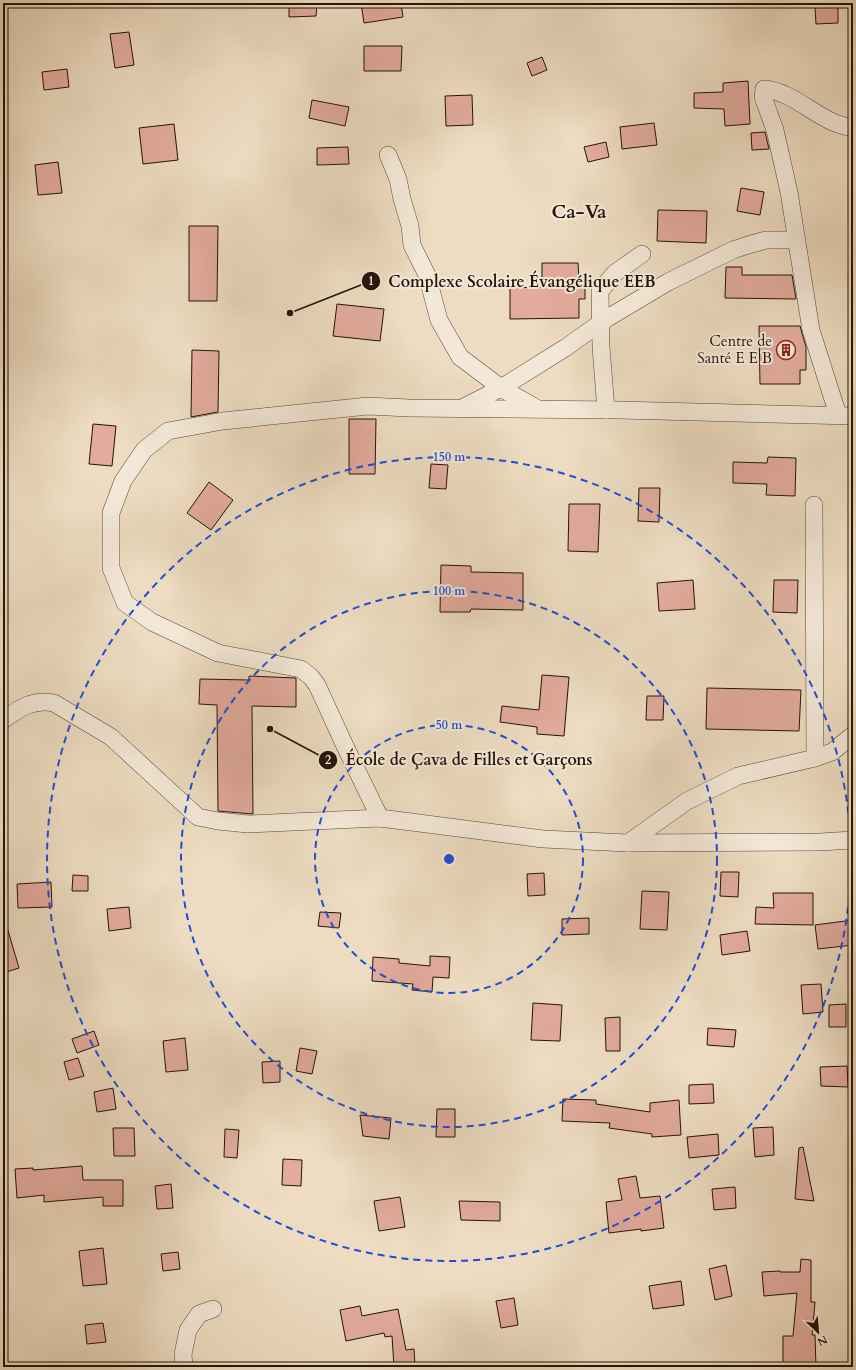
<svg xmlns="http://www.w3.org/2000/svg" width="856" height="1370" font-family="Cardo,serif">
	<style>
		.building { fill: #e2ab9d; stroke: #221309 }
		.lines { fill: none; stroke-linecap: round; stroke-linejoin: round }
		.street-casing { stroke: #554537; stroke-width: 18 }
		.street { stroke: #f3e8d7; stroke-width: 17 }
		.ring { fill: none; stroke: #1d4ed8; stroke-width: 2; stroke-dasharray: 7 5 }
		.labels { text-anchor: middle; dominant-baseline: central; stroke-width: 4; stroke-linejoin: round; paint-order: stroke }
		.poi-label { font-size: 15px; fill: #221309; stroke: #f3e8d7; text-anchor: end }
		.district-label { font-size: 19px; font-weight: bold; fill: #221309; stroke: #f3e8d7 }
		.centre { fill: #1d4ed8; stroke: #f3e8d7; stroke-width: 2 }
		.ring-label { font-size: 12px; text-anchor: middle; font-weight: bold; fill: #1d4ed8; stroke: #f3e8d7; stroke-width: 4; stroke-linejoin: round; paint-order: stroke }
		.leader { fill: none; stroke: #221309; stroke-width: 1.5 }
		.callout-dot { fill: #221309; stroke: #f3e8d7; stroke-width: 1.5 }
		.mark-label { font-size: 12px; text-anchor: middle; font-weight: bold; fill: #fff }
		.callout-label { font-size: 16px; text-anchor: middle; font-weight: bold; fill: #221309; stroke: #f3e8d7; stroke-width: 4; stroke-linejoin: round; paint-order: stroke }
	</style>
	<rect width="100%" height="100%" fill="#eddcc1"/>
	<filter id="stains"><feTurbulence type="fractalNoise" baseFrequency=".005" numOctaves="4"/><feColorMatrix values="0 0 0 0 .2 0 0 0 0 .09 0 0 0 0 .02 0 0 0 .5 -.17"/></filter>
	<radialGradient id="worn" r=".72"><stop offset=".6" stop-color="#630" stop-opacity="0"/><stop offset="1" stop-color="#630" stop-opacity=".3"/></radialGradient>
	<!-- building -->
	<g class="building">
		<path d="M 289,3 L 317,3 L 316,16 L 289,17 Z"/>
		<path d="M 361,3 L 401,3 L 403,17 L 364,23 Z"/>
		<path d="M 838,6 L 838,23 L 816,24 L 815,7 Z"/>
		<path d="M 129,32 L 134,65 L 115,68 L 110,34 Z"/>
		<path d="M 364,46 L 402,46 L 401,71 L 364,71 Z"/>
		<path d="M 542,57 L 547,70 L 532,76 L 527,63 Z"/>
		<path d="M 67,69 L 69,87 L 44,90 L 42,72 Z"/>
		<path d="M 748,81 L 750,124 L 725,126 L 724,109 L 694,108 L 694,93 L 723,92 L 723,83 Z"/>
		<path d="M 472,95 L 473,125 L 446,126 L 445,96 Z"/>
		<path d="M 312,100 L 349,107 L 345,126 L 309,118 Z"/>
		<path d="M 654,123 L 657,145 L 622,149 L 620,127 Z"/>
		<path d="M 174,124 L 178,160 L 143,164 L 139,128 Z"/>
		<path d="M 765,132 L 769,149 L 752,150 L 751,133 Z"/>
		<path d="M 606,142 L 609,157 L 588,162 L 584,147 Z"/>
		<path d="M 348,147 L 349,164 L 317,165 L 317,148 Z"/>
		<path d="M 58,162 L 62,193 L 38,195 L 35,165 Z"/>
		<path d="M 741,188 L 764,192 L 760,215 L 737,211 Z"/>
		<path d="M 658,210 L 707,211 L 706,243 L 657,241 Z"/>
		<path d="M 189,226 L 218,226 L 217,301 L 189,301 Z"/>
		<path d="M 542,263 L 578,263 L 579,280 L 585,279 L 585,299 L 579,299 L 579,318 L 510,319 L 510,288 L 542,287 Z"/>
		<path d="M 726,267 L 742,267 L 742,275 L 792,275 L 796,299 L 725,298 Z"/>
		<path d="M 337,304 L 384,309 L 380,341 L 333,336 Z"/>
		<path d="M 759,326 L 800,326 L 806,347 L 806,370 L 800,370 L 800,384 L 760,384 Z"/>
		<path d="M 192,350 L 219,351 L 218,412 L 191,417 Z"/>
		<path d="M 349,419 L 376,419 L 375,474 L 349,474 Z"/>
		<path d="M 93,424 L 116,426 L 112,466 L 89,464 Z"/>
		<path d="M 768,457 L 796,458 L 795,496 L 766,495 L 767,484 L 733,483 L 733,462 L 767,463 Z"/>
		<path d="M 431,464 L 448,465 L 446,489 L 429,488 Z"/>
		<path d="M 209,482 L 233,500 L 211,530 L 187,513 Z"/>
		<path d="M 639,488 L 660,488 L 659,522 L 638,521 Z"/>
		<path d="M 569,504 L 600,504 L 598,552 L 568,551 Z"/>
		<path d="M 441,565 L 471,566 L 471,572 L 523,573 L 523,610 L 471,609 L 470,612 L 440,612 Z"/>
		<path d="M 693,580 L 695,609 L 659,611 L 657,583 Z"/>
		<path d="M 774,580 L 798,580 L 797,613 L 773,612 Z"/>
		<path d="M 542,675 L 569,677 L 564,736 L 537,734 L 537,727 L 500,722 L 502,706 L 539,710 Z"/>
		<path d="M 249,676 L 296,678 L 296,707 L 252,706 L 253,814 L 218,811 L 217,705 L 199,704 L 200,679 L 249,680 Z"/>
		<path d="M 707,688 L 801,690 L 799,731 L 706,729 Z"/>
		<path d="M 647,696 L 664,696 L 663,720 L 646,720 Z"/>
		<path d="M 721,872 L 739,872 L 738,897 L 720,896 Z"/>
		<path d="M 544,873 L 545,895 L 528,896 L 527,874 Z"/>
		<path d="M 73,875 L 88,876 L 88,891 L 72,891 Z"/>
		<path d="M 51,882 L 52,907 L 18,908 L 17,884 Z"/>
		<path d="M 642,891 L 669,892 L 667,930 L 640,929 Z"/>
		<path d="M 773,893 L 813,893 L 813,925 L 755,924 L 756,907 L 774,908 Z"/>
		<path d="M 129,907 L 131,928 L 109,931 L 107,909 Z"/>
		<path d="M 320,912 L 341,913 L 339,928 L 318,926 Z"/>
		<path d="M 589,918 L 589,934 L 562,935 L 562,919 Z"/>
		<path d="M 853,920 L 853,945 L 818,949 L 815,925 Z"/>
		<path d="M 7,927 L 19,968 L 3,973 L 3,928 Z"/>
		<path d="M 747,931 L 750,951 L 722,955 L 720,935 Z"/>
		<path d="M 430,956 L 450,957 L 449,978 L 433,977 L 432,992 L 412,990 L 413,984 L 372,981 L 373,957 L 399,959 L 399,963 L 430,966 Z"/>
		<path d="M 821,984 L 823,1012 L 803,1014 L 801,985 Z"/>
		<path d="M 533,1003 L 562,1005 L 560,1041 L 531,1040 Z"/>
		<path d="M 846,1004 L 846,1027 L 829,1027 L 829,1005 Z"/>
		<path d="M 620,1017 L 620,1051 L 606,1051 L 605,1018 Z"/>
		<path d="M 708,1028 L 736,1030 L 734,1047 L 707,1045 Z"/>
		<path d="M 94,1031 L 99,1045 L 77,1053 L 72,1039 Z"/>
		<path d="M 185,1038 L 188,1070 L 166,1072 L 163,1041 Z"/>
		<path d="M 300,1048 L 317,1051 L 312,1074 L 296,1071 Z"/>
		<path d="M 78,1058 L 84,1076 L 69,1080 L 64,1062 Z"/>
		<path d="M 280,1061 L 280,1082 L 263,1083 L 262,1062 Z"/>
		<path d="M 847,1066 L 848,1087 L 821,1086 L 820,1067 Z"/>
		<path d="M 713,1084 L 714,1103 L 689,1104 L 689,1085 Z"/>
		<path d="M 113,1088 L 116,1109 L 97,1112 L 94,1092 Z"/>
		<path d="M 563,1099 L 596,1100 L 596,1104 L 650,1112 L 650,1103 L 679,1100 L 681,1135 L 652,1137 L 652,1134 L 609,1128 L 610,1123 L 562,1121 Z"/>
		<path d="M 437,1109 L 455,1109 L 455,1137 L 436,1137 Z"/>
		<path d="M 360,1115 L 391,1118 L 389,1139 L 363,1136 Z"/>
		<path d="M 773,1127 L 774,1155 L 755,1157 L 753,1128 Z"/>
		<path d="M 113,1128 L 134,1128 L 135,1156 L 114,1156 Z"/>
		<path d="M 225,1129 L 239,1130 L 237,1158 L 224,1157 Z"/>
		<path d="M 718,1134 L 719,1155 L 689,1158 L 687,1137 Z"/>
		<path d="M 803,1147 L 814,1201 L 795,1199 L 799,1148 Z"/>
		<path d="M 283,1159 L 302,1160 L 301,1186 L 282,1185 Z"/>
		<path d="M 82,1166 L 83,1180 L 123,1180 L 123,1206 L 103,1206 L 103,1197 L 44,1202 L 44,1195 L 17,1198 L 15,1169 L 33,1168 L 33,1170 Z"/>
		<path d="M 636,1176 L 640,1198 L 660,1196 L 664,1228 L 641,1231 L 641,1229 L 609,1233 L 606,1202 L 622,1200 L 618,1179 Z"/>
		<path d="M 171,1184 L 173,1208 L 157,1209 L 155,1186 Z"/>
		<path d="M 735,1187 L 736,1208 L 714,1210 L 712,1189 Z"/>
		<path d="M 400,1197 L 405,1227 L 379,1231 L 374,1201 Z"/>
		<path d="M 459,1201 L 500,1202 L 500,1221 L 461,1220 Z"/>
		<path d="M 103,1248 L 107,1284 L 83,1286 L 79,1251 Z"/>
		<path d="M 178,1252 L 180,1269 L 163,1271 L 161,1254 Z"/>
		<path d="M 801,1259 L 811,1260 L 811,1302 L 815,1302 L 812,1335 L 815,1335 L 816,1367 L 783,1367 L 783,1336 L 793,1336 L 797,1293 L 764,1296 L 762,1272 L 780,1271 L 780,1272 L 800,1272 Z"/>
		<path d="M 726,1265 L 732,1296 L 715,1300 L 709,1269 Z"/>
		<path d="M 681,1281 L 684,1305 L 653,1309 L 649,1286 Z"/>
		<path d="M 514,1298 L 518,1325 L 501,1328 L 496,1301 Z"/>
		<path d="M 360,1306 L 362,1316 L 398,1309 L 406,1350 L 414,1349 L 415,1367 L 394,1367 L 392,1336 L 385,1337 L 384,1333 L 346,1341 L 340,1310 Z"/>
		<path d="M 103,1323 L 106,1342 L 87,1344 L 85,1325 Z"/>
	</g>
	<g class="lines">
		<defs>
			<g id="street">
				<path d="M 388,155 L 398,179 L 402,199 L 410,226 L 412,245 L 427,275 L 439,320 L 460,357 L 501,388 L 538,409"/>
				<path d="M 464,407 L 501,388 L 565,348 L 606,319 L 668,282 L 733,250 L 748,245 L 766,240 L 796,240"/>
				<path d="M 606,410 L 601,347 L 600,291 L 615,273 L 642,254"/>
				<path d="M 838,415 L 811,330 L 789,192 L 775,130 L 763,97 L 764,89 C 790,91 811,113 835,123 C 841,125 847,127 853,128"/>
				<path d="M 814,505 L 815,758"/>
				<path d="M 3,720 C 20,708 32,699 54,703 L 111,737 L 198,817 L 218,821 L 248,824 L 380,818 L 543,839 L 628,843 L 820,842 L 853,840"/>
				<path d="M 380,818 L 345,746 L 317,685 L 311,677 L 301,669 L 218,653 L 152,622 L 125,603 L 111,568 L 111,513 L 123,481 L 144,450 L 168,431 L 223,421 L 368,406 L 409,408 L 619,410 L 853,416"/>
				<path d="M 628,843 L 687,801 L 738,776 L 815,758 L 832,752 L 853,735"/>
				<path d="M 184,1367 L 183,1354 L 188,1330 L 199,1314 L 213,1309"/>
			</g>
		</defs>
		<!-- street casing -->
		<use href="#street" class="street-casing"/>
		<!-- street -->
		<use href="#street" class="street"/>
	</g>
	<!-- distance rings -->
	<g class="ring">
		<circle cx="449" cy="859" r="134"/>
		<circle cx="449" cy="859" r="268"/>
		<circle cx="449" cy="859" r="402"/>
	</g>
	<!-- icons -->
	<defs>
		<symbol id="building-ring" viewBox="-11 -11 22 22"><circle r="9.5" fill="#f3e8d7" stroke="#8f2418" stroke-width="1.5"/><path d="M-4-6H4V6H1V3H-1V6H-4ZM-2.5-4.3h1.7v1.8h-1.7ZM.8-4.3h1.7v1.8H.8ZM-2.5-1h1.7V.8h-1.7ZM.8-1h1.7V.8H.8Z" fill="#8f2418"/></symbol>
	</defs>
	<g fill-rule="evenodd">
		<use href="#building-ring" x="775" y="339" width="22" height="22"/>
	</g>
	<g class="labels">
		<!-- poi labels -->
		<g class="poi-label">
			<text x="772" y="341">Centre de<tspan x="772" dy="17">Santé E E B</tspan></text>
		</g>
		<!-- district labels -->
		<g class="district-label">
			<text x="579" y="212">Ca-Va</text>
		</g>
	</g>
	<circle cx="449" cy="859" r="6" class="centre"/>
	<g class="ring-label">
		<text x="449" y="461">150 m</text>
		<text x="449" y="595">100 m</text>
		<text x="449" y="729">50 m</text>
	</g>
	<!-- callouts -->
	<path class="leader" d="M290 313L371 281M270 729L328 760"/>
	<g class="callout-dot">
		<circle cx="290" cy="313" r="4"/>
		<circle cx="270" cy="729" r="4"/>
		<circle cx="371" cy="281" r="10"/>
		<circle cx="328" cy="760" r="10"/>
	</g>
	<g class="mark-label">
		<text x="371" y="285">1</text>
		<text x="328" y="764">2</text>
	</g>
	<g class="callout-label">
		<text x="522" y="287">Complexe Scolaire Évangélique EEB</text>
		<text x="469" y="765">École de Çava de Filles et Garçons</text>
	</g>
	<!-- margin -->
	<rect width="856" height="1370" fill="none" stroke="#eddcc1" stroke-width="16"/>
	<rect x="4" y="4" width="848" height="1362" fill="none" stroke="#221309" stroke-width="2"/>
	<rect x="8" y="8" width="840" height="1354" fill="none" stroke="#221309"/>
	<!-- north arrow -->
	<g transform="translate(818 1332) rotate(154)" stroke="#f3e8d7" stroke-width="3" paint-order="stroke">
	<path d="M0-3L7 15L0 10L-7 15Z" fill="#221309"/>
	<text y="-6" font-size="11" font-weight="bold" text-anchor="middle" fill="#221309">N</text>
	</g>
	<rect width="100%" height="100%" filter="url(#stains)"/>
	<rect width="100%" height="100%" fill="url(#worn)"/>
</svg>
